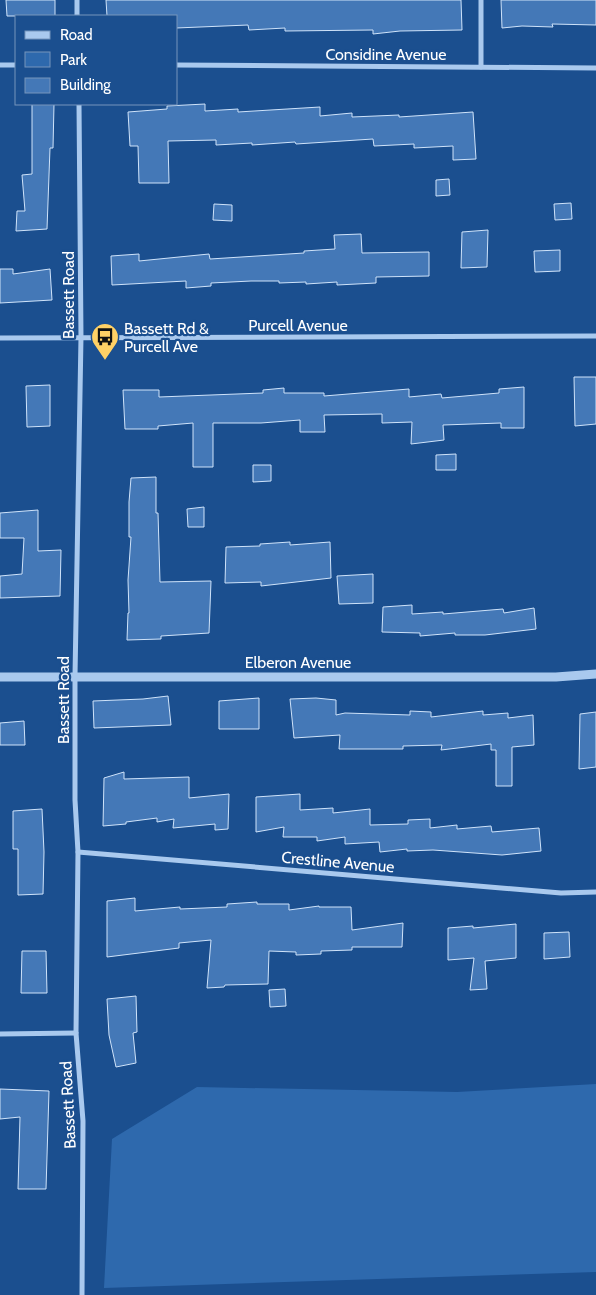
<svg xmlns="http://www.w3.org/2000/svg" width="596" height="1295" font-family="Cabin,sans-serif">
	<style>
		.green { fill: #2e69ad }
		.building { fill: #4478b7; stroke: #cfe3fa }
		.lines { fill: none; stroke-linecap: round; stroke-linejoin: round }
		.minor { stroke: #a9c9ee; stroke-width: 5 }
		.tertiary { stroke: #a9c9ee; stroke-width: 9 }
		.labels { text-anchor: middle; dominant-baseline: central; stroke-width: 4.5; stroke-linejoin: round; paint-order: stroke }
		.street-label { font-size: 16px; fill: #fff; stroke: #1b4f8f }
		.poi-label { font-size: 16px; fill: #fff; stroke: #1b4f8f; text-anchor: start }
	</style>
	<rect width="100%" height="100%" fill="#1b4f8f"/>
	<!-- green -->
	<path class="green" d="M 596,1084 L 596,1272 L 104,1288 L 112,1139 L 197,1087 L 457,1092 Z"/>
	<!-- building -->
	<g class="building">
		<path d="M 6,0 L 55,0 L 55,16 L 7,16 Z"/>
		<path d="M 106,0 L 461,0 L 462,30 L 400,31 L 373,34 L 373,30 L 285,31 L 285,28 L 249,30 L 248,25 L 176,28 L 176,16 L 107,16 Z"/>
		<path d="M 501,0 L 596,0 L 596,25 L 552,24 L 553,27 L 522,26 L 502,28 Z"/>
		<path d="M 32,104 L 54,104 L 53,148 L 50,148 L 47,229 L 16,231 L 17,211 L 25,211 L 22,175 L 32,174 Z"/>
		<path d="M 205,104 L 205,111 L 238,109 L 238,112 L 320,107 L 320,116 L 352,113 L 352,117 L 399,115 L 399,117 L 473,112 L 476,159 L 453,160 L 453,146 L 414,148 L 414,144 L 374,146 L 373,139 L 296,144 L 295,142 L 252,145 L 252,143 L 216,145 L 216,140 L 168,141 L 169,183 L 139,183 L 138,146 L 130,146 L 128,112 L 167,109 L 167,106 Z"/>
		<path d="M 449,179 L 450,195 L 436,196 L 436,180 Z"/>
		<path d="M 571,203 L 572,219 L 555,220 L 554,204 Z"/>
		<path d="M 214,204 L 232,205 L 232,221 L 213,220 Z"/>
		<path d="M 488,230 L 487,267 L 461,268 L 462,232 Z"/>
		<path d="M 361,234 L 362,253 L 429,252 L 429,276 L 376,277 L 376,283 L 337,285 L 337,282 L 306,284 L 306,282 L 279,283 L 279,281 L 251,281 L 211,283 L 211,286 L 186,288 L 186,281 L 112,285 L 111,256 L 139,254 L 139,261 L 209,254 L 210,259 L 304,253 L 304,251 L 335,249 L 334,235 Z"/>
		<path d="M 560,250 L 560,271 L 535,272 L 534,251 Z"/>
		<path d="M 0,269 L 13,269 L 13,274 L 50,269 L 52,300 L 0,303 Z"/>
		<path d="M 574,377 L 596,377 L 596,424 L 575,426 Z"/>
		<path d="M 50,385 L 50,426 L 27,427 L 26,386 Z"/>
		<path d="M 524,387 L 524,428 L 501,428 L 501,423 L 443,425 L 444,440 L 411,444 L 412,422 L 382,423 L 382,414 L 324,415 L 325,432 L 300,432 L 300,420 L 261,423 L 213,423 L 213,467 L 193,467 L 193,423 L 158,426 L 158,429 L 125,429 L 123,390 L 159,390 L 159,397 L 263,393 L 263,390 L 284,388 L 284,393 L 324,393 L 324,396 L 409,389 L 409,397 L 441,394 L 442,398 L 499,393 L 499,389 Z"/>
		<path d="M 456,454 L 456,470 L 436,470 L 436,455 Z"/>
		<path d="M 253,465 L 271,465 L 271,481 L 253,482 Z"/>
		<path d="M 156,477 L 156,513 L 158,513 L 160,582 L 211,581 L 209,633 L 161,636 L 161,639 L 127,640 L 128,613 L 129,613 L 128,580 L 131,537 L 129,537 L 129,502 L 131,478 Z"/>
		<path d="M 204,507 L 204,527 L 188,527 L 187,509 Z"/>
		<path d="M 38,510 L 38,551 L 61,550 L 60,596 L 0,598 L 0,576 L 22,574 L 24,538 L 0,538 L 0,513 Z"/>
		<path d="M 290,542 L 290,545 L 330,542 L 331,578 L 261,586 L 261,582 L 225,583 L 226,547 L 260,546 L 260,544 Z"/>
		<path d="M 373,574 L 373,603 L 339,604 L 337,576 Z"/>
		<path d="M 412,605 L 412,614 L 443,612 L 443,614 L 503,609 L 504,613 L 534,608 L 536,629 L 485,635 L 455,635 L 455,633 L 420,636 L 420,633 L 382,632 L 383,607 Z"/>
		<path d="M 168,696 L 171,725 L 94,728 L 93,701 L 143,699 Z"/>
		<path d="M 259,698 L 259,729 L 219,729 L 219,701 Z"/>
		<path d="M 316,698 L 336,700 L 336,715 L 345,713 L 410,715 L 410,711 L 431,712 L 431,717 L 483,711 L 483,715 L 508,713 L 508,718 L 533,715 L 534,745 L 512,747 L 512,786 L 496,786 L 496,750 L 491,750 L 491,744 L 441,750 L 442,745 L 403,746 L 403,749 L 339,749 L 340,735 L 294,738 L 290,699 Z"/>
		<path d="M 596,712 L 596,767 L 579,769 L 580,714 Z"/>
		<path d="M 24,721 L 25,745 L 0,745 L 0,723 Z"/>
		<path d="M 124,772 L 124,779 L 189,777 L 189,798 L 229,794 L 228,829 L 215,830 L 215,824 L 173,828 L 174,819 L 157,822 L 157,818 L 126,822 L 126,824 L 103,826 L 104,778 Z"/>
		<path d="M 300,794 L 300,810 L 333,808 L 333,813 L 370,809 L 370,825 L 408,824 L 408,820 L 430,819 L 430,828 L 457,825 L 457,829 L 491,826 L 492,832 L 539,828 L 541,851 L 502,855 L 433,850 L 407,851 L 407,849 L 380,852 L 379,842 L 345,844 L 345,837 L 317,841 L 317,837 L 283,837 L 284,827 L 256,832 L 256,797 Z"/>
		<path d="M 42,809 L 44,852 L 43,894 L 18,895 L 18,849 L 13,849 L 13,811 Z"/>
		<path d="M 135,898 L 135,911 L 180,907 L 180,909 L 227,907 L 227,904 L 257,902 L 257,904 L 289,904 L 289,910 L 319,906 L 319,907 L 351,907 L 352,930 L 403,923 L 402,947 L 352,947 L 352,950 L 321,951 L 321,954 L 296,955 L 296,952 L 269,951 L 268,984 L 225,985 L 224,987 L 207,988 L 211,940 L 179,943 L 179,948 L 107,957 L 107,901 Z"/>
		<path d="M 516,924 L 516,958 L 485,961 L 487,989 L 470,990 L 474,958 L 448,960 L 448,928 L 473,926 L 473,928 Z"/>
		<path d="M 569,932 L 570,957 L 544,959 L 544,933 Z"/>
		<path d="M 22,951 L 46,951 L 47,993 L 21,993 Z"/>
		<path d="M 285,989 L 286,1006 L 270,1007 L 269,990 Z"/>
		<path d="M 136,996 L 137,1032 L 133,1033 L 136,1063 L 116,1067 L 109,1035 L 107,999 Z"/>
		<path d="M 0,1089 L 49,1091 L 46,1189 L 18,1189 L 20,1117 L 0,1119 Z"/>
	</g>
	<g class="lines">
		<!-- minor -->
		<g class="minor">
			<path d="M 77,0 L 77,16"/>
			<path d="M 0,65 L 16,65"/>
			<path d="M 176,65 L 596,68"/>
			<path d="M 481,67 L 481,0"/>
			<path d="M 79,104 L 81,337 L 75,676 L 75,800 L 78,852 L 76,1033 L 83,1121 L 82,1295"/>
			<path d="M 0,338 L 596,336"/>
			<path d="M 78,852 L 561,893 L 596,892"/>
			<path d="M 0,1034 L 76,1033"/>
		</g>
		<!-- tertiary -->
		<path class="tertiary" d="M 0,677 L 556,677 L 596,674"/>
	</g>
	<!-- icons -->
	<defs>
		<symbol id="bus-pin" viewBox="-11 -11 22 30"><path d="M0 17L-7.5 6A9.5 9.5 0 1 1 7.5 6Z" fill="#ffd166" stroke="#1b4f8f"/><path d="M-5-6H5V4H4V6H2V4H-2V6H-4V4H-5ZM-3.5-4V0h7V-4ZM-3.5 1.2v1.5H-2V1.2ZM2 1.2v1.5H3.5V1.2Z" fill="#111"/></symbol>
	</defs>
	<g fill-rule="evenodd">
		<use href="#bus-pin" x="89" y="321" width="32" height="43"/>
	</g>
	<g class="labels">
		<!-- street labels -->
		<g class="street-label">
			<text x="386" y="54">Considine Avenue</text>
			<text transform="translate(68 295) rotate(-90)">Bassett Road</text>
			<text x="298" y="325">Purcell Avenue</text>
			<text x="298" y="662">Elberon Avenue</text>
			<text transform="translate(63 700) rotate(-90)">Bassett Road</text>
			<text transform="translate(338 862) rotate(5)">Crestline Avenue</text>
			<text transform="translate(68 1105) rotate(-93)">Bassett Road</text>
		</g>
		<!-- poi labels -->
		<g class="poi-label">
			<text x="124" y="328">Bassett Rd &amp;<tspan x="124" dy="18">Purcell Ave</tspan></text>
		</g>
	</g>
	<!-- legend -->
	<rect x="15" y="15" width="162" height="90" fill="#1b4f8f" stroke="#7695bc"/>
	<rect x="25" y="31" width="25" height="8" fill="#a9c9ee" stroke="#7695bc"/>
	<text x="60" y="40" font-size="15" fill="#ffffff">Road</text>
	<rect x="25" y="52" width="25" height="15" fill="#2e69ad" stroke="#7695bc"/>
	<text x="60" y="65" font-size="15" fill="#ffffff">Park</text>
	<rect x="25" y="78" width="25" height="15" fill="#4478b7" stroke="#7695bc"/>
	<text x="60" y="90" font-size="15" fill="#ffffff">Building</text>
</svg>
